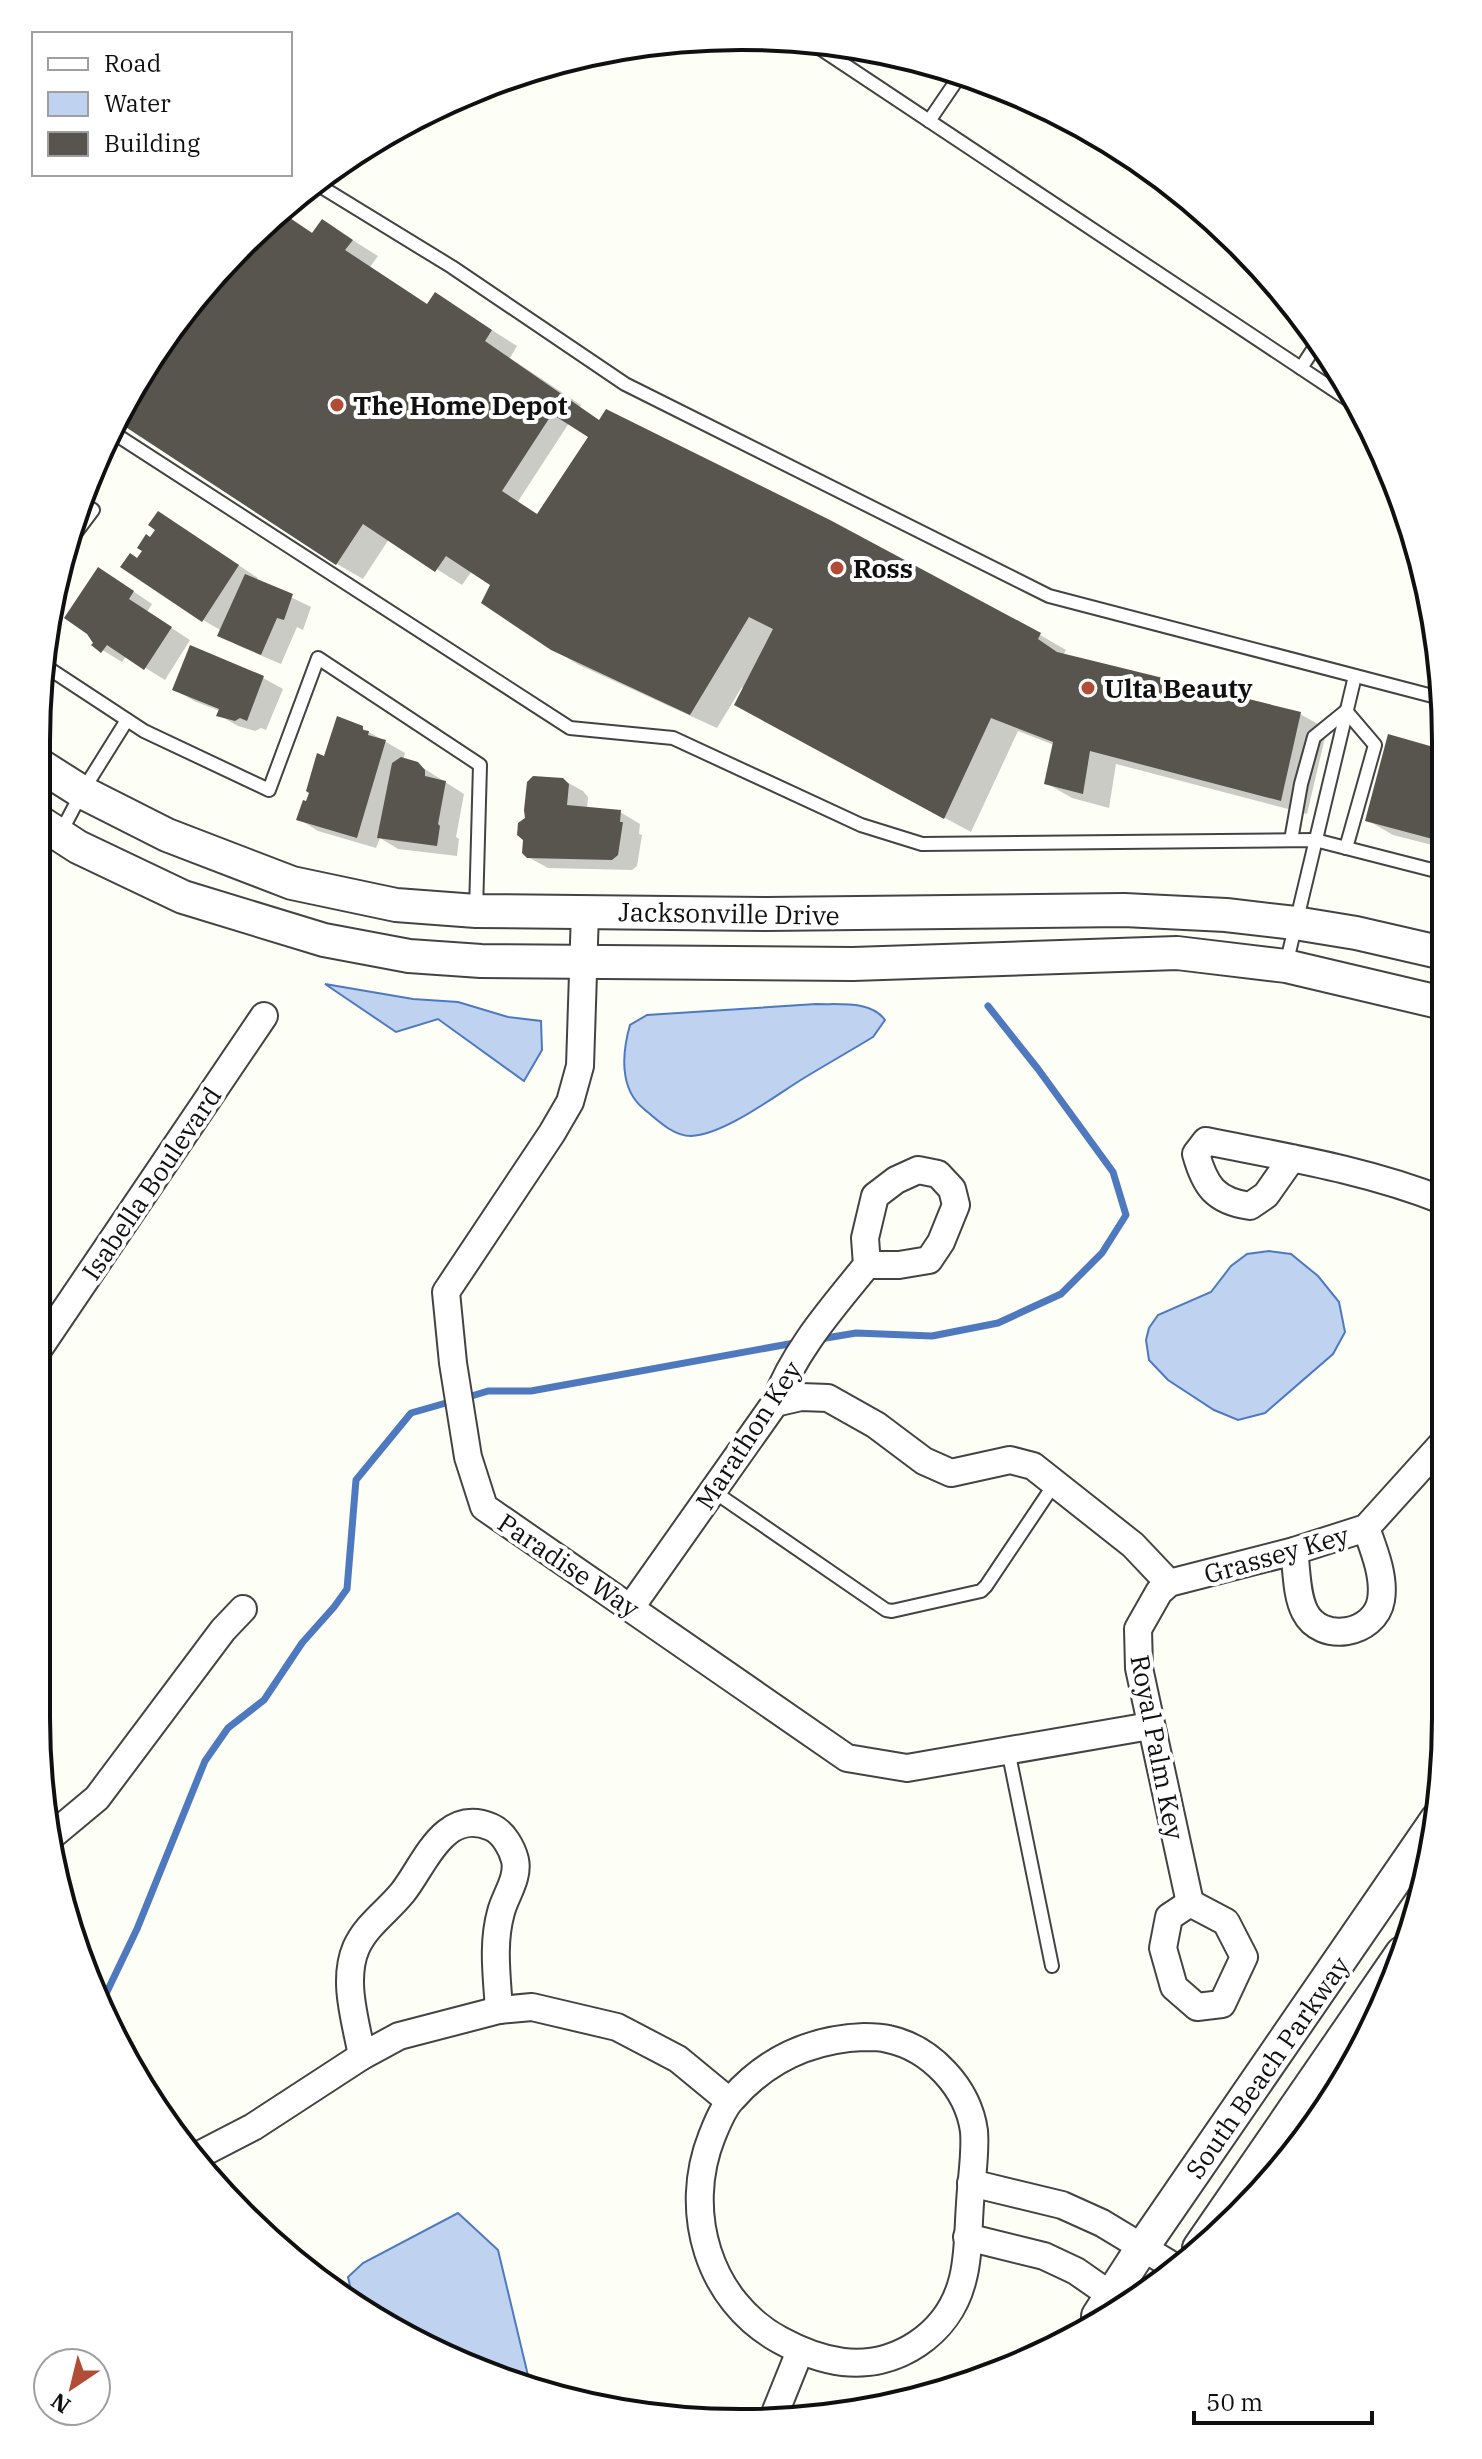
<svg xmlns="http://www.w3.org/2000/svg" width="1482" height="2459" font-family="'IBM Plex Serif',serif">
	<style>
		.water { fill: #bfd3f0; stroke: #4e79bf; stroke-width: 2 }
		.shadow { fill: #0003; fill-rule: evenodd }
		.lines { fill: none; stroke-linecap: round; stroke-linejoin: round }
		.stream { stroke: #4e79bf; stroke-width: 7 }
		.building { fill: #58544e; fill-rule: evenodd }
		.service-casing { stroke: #434343; stroke-width: 16 }
		.minor-casing { stroke: #434343; stroke-width: 30 }
		.tertiary-casing { stroke: #434343; stroke-width: 36 }
		.service { stroke: #fff; stroke-width: 12 }
		.minor { stroke: #fff; stroke-width: 26 }
		.tertiary { stroke: #fff; stroke-width: 32 }
		.poi-dot { fill: #b14d37; stroke: #fff; stroke-width: 3 }
		.labels { text-anchor: middle; dominant-baseline: central; stroke-width: 8; stroke-linejoin: round; paint-order: stroke }
		.poi-label { font-size: 26px; font-weight: bold; fill: #101010; stroke: #fff; text-anchor: start }
		.street-label { font-size: 26px; fill: #101010; stroke: #fff }
		.rim { fill: none; stroke: #101010; stroke-width: 4 }
	</style>
	<rect width="100%" height="100%" fill="#fdfef5"/>
	<!-- water -->
	<g class="water">
		<path d="M 325,984 L 413,999 L 458,1002 L 508,1017 L 541,1021 L 542,1050 L 524,1081 L 438,1019 L 396,1032 Z"/>
		<path d="M 816,1004 C 839,1005 871,1000 885,1020 L 873,1037 C 850,1051 827,1064 804,1078 C 776,1095 724,1135 691,1136 C 673,1136 657,1120 644,1109 C 619,1089 622,1053 630,1025 L 647,1015 Z"/>
		<path d="M 1269,1251 L 1291,1254 L 1318,1276 L 1339,1302 L 1345,1332 L 1333,1354 L 1265,1413 L 1238,1420 L 1214,1410 L 1168,1380 L 1149,1360 L 1146,1340 L 1149,1328 L 1158,1315 L 1211,1292 L 1231,1266 L 1247,1254 Z"/>
		<path d="M 458,2213 L 498,2250 L 531,2388 L 515,2386 L 353,2299 L 348,2277 L 363,2263 Z"/>
	</g>
	<!-- shadow -->
	<g class="shadow">
		<path d="M 278,210 L 314,234 L 322,221 L 378,256 L 370,267 L 428,305 L 435,294 L 517,346 L 510,358 L 581,405 L 580,407 L 600,422 L 829,522 L 1040,635 L 1066,650 L 1063,656 L 1300,714 L 1327,729 L 1307,814 L 1116,764 L 1109,808 L 1072,798 L 1046,783 L 1054,745 L 1018,731 L 971,832 L 763,720 L 742,687 L 717,728 L 579,665 L 552,649 L 495,585 L 472,571 L 462,585 L 389,539 L 363,579 L 337,564 L 119,420 L 181,312 ZM 569,423 L 590,437 L 539,517 L 517,503 Z"/>
		<path d="M 178,525 L 258,578 L 256,580 L 311,607 L 303,630 L 297,627 L 281,664 L 239,646 L 220,635 L 222,631 L 203,620 L 138,560 L 151,540 Z"/>
		<path d="M 118,581 L 152,604 L 147,612 L 190,640 L 165,680 L 126,656 L 122,662 L 94,645 Z"/>
		<path d="M 191,647 L 263,678 L 283,689 L 266,730 L 261,728 L 255,731 L 238,726 L 219,715 L 220,711 L 194,701 L 174,689 Z"/>
		<path d="M 362,728 L 405,753 L 403,760 L 417,764 L 464,794 L 456,837 L 459,839 L 457,856 L 398,849 L 380,838 L 376,848 L 318,831 L 299,819 L 326,759 Z"/>
		<path d="M 1389,737 L 1444,752 L 1444,848 L 1393,835 L 1367,820 Z"/>
		<path d="M 563,780 L 583,791 L 588,797 L 587,809 L 620,812 L 640,824 L 639,834 L 642,835 L 637,866 L 632,870 L 548,868 L 528,857 Z"/>
	</g>
	<g class="lines">
		<!-- stream -->
		<g class="stream">
			<path d="M 820,1339 L 856,1333 L 932,1336 L 998,1323 L 1061,1294 L 1102,1253 L 1126,1215 L 1113,1172 L 1038,1069 L 988,1006"/>
			<path d="M 465,1398 L 488,1391 L 531,1391 L 800,1342"/>
			<path d="M 103,2000 L 137,1929 L 205,1761 L 228,1728 L 264,1700 L 302,1643 L 334,1607 L 347,1589 L 356,1480 L 411,1413 L 453,1401"/>
		</g>
	</g>
	<!-- building -->
	<g class="building">
		<path d="M 278,210 L 312,233 L 322,219 L 353,240 L 345,250 L 427,304 L 435,292 L 492,330 L 485,341 L 599,420 L 606,409 L 830,520 L 1041,633 L 1038,639 L 1057,652 L 1301,712 L 1281,801 L 1090,751 L 1083,794 L 1044,784 L 1053,742 L 991,718 L 944,819 L 734,705 L 773,629 L 749,617 L 690,715 L 551,650 L 481,603 L 490,585 L 446,556 L 435,572 L 363,524 L 336,565 L 118,422 L 181,312 ZM 552,414 L 588,437 L 537,514 L 502,491 Z"/>
		<path d="M 1205,214 L 1253,259 L 1252,261 L 1197,224 Z"/>
		<path d="M 158,511 L 239,565 L 202,622 L 120,567 L 130,553 L 137,558 L 142,551 L 137,548 L 146,534 L 150,537 L 155,530 L 148,525 Z"/>
		<path d="M 98,567 L 134,591 L 129,599 L 172,627 L 144,670 L 107,645 L 101,653 L 91,645 L 93,643 L 87,634 L 64,618 Z"/>
		<path d="M 245,574 L 293,594 L 284,620 L 277,618 L 261,655 L 217,636 Z"/>
		<path d="M 190,645 L 264,676 L 247,721 L 240,718 L 235,721 L 216,716 L 219,709 L 172,690 Z"/>
		<path d="M 337,716 L 363,726 L 363,730 L 369,731 L 368,735 L 386,740 L 357,838 L 296,820 L 303,800 L 306,801 L 309,793 L 306,791 L 317,753 L 324,756 Z"/>
		<path d="M 1388,734 L 1444,750 L 1444,842 L 1365,821 Z"/>
		<path d="M 401,757 L 418,762 L 425,770 L 425,776 L 446,781 L 438,824 L 440,826 L 437,846 L 377,838 L 392,763 Z"/>
		<path d="M 533,776 L 563,778 L 569,784 L 567,805 L 621,810 L 620,822 L 623,822 L 618,855 L 612,860 L 527,858 L 522,853 L 523,840 L 517,835 L 518,823 L 525,818 L 524,810 L 527,782 Z"/>
	</g>
	<g class="lines">
		<defs>
			<g id="service">
				<path d="M 809,41 L 1361,408"/>
				<path d="M 929,121 L 961,74"/>
				<path d="M 315,183 L 452,267 L 625,384 L 1049,596 L 1444,699"/>
				<path d="M 1301,368 L 1318,342"/>
				<path d="M 112,432 L 570,728 L 673,738 L 861,825 L 922,844 L 1315,840 L 1444,873"/>
				<path d="M 72,538 L 93,510 L 81,502"/>
				<path d="M 42,664 L 144,731 L 269,790 L 318,658 L 480,765 L 476,911"/>
				<path d="M 60,834 L 82,792 L 127,720"/>
				<path d="M 1291,840 L 1301,784 L 1314,737 L 1346,711 L 1375,745 L 1346,848"/>
				<path d="M 1286,965 L 1355,676"/>
				<path d="M 713,1491 L 886,1610 L 892,1611 L 981,1591 L 986,1586 L 1055,1483"/>
				<path d="M 1008,1750 L 1052,1966"/>
			</g>
			<g id="minor">
				<path d="M 585,912 L 580,1066 L 570,1102 L 552,1133 L 446,1292 L 453,1363 L 468,1457 L 484,1507 L 847,1758 L 907,1768 L 1150,1726"/>
				<path d="M 1292,1158 L 1266,1195 L 1250,1206 C 1215,1201 1205,1186 1196,1154 L 1206,1141 C 1285,1157 1367,1170 1442,1200"/>
				<path d="M 38,1350 L 264,1016"/>
				<path d="M 775,1403 L 801,1397 L 828,1398 L 876,1425 L 924,1461 L 951,1473 L 1010,1460 L 1033,1466 L 1133,1545 L 1169,1583"/>
				<path d="M 1294,1551 C 1297,1570 1296,1595 1305,1612 C 1321,1644 1375,1635 1381,1600 C 1385,1577 1374,1550 1366,1528"/>
				<path d="M 631,1607 L 775,1403 C 793,1352 833,1307 867,1265 L 899,1265 L 929,1260 L 941,1242 L 956,1205 L 952,1189 L 938,1174 L 918,1170 L 896,1180 L 875,1196 L 865,1238 L 867,1265"/>
				<path d="M 55,1833 L 97,1798 L 223,1630 L 243,1609"/>
				<path d="M 1190,1903 L 1139,1668 L 1138,1629 L 1159,1592 L 1169,1583 L 1294,1551 L 1366,1528 L 1441,1445"/>
				<path d="M 1190,1903 L 1226,1922 L 1244,1957 L 1222,2004 L 1197,2007 L 1174,1987 L 1163,1948 L 1169,1917 Z"/>
				<path d="M 864,2037 C 872,2037 881,2037 888,2039 C 931,2048 968,2088 974,2131 C 976,2155 971,2180 970,2204 C 968,2229 969,2258 962,2282 C 948,2334 897,2368 843,2362 C 820,2359 800,2351 780,2340 C 708,2301 682,2211 712,2136 C 717,2124 723,2108 732,2099 C 767,2059 812,2039 864,2037 Z"/>
				<path d="M 362,2056 C 356,2022 342,1981 356,1948 C 366,1925 388,1911 403,1892 C 425,1864 444,1807 491,1827 C 503,1832 512,1848 515,1860 C 519,1878 505,1896 501,1912 C 492,1944 497,1977 499,2010"/>
				<path d="M 193,2158 L 253,2127 L 362,2056 L 399,2036 L 499,2010 L 532,2007 L 617,2027 L 678,2059 L 729,2101"/>
				<path d="M 971,2183 L 1062,2205 L 1102,2223 L 1178,2269"/>
				<path d="M 967,2237 L 1044,2256 L 1076,2271 L 1122,2303"/>
				<path d="M 773,2418 L 800,2351"/>
			</g>
			<g id="tertiary">
				<path d="M 41,766 L 82,792 L 167,835 L 292,883 L 396,905 L 476,911 L 766,914 L 1124,910 L 1226,915 L 1295,923 L 1356,933 L 1443,953"/>
				<path d="M 41,823 L 78,847 L 183,897 L 324,940 L 409,956 L 481,961 L 853,964 L 1177,953 L 1286,966 L 1443,1003"/>
				<path d="M 1199,2248 L 1402,1953"/>
				<path d="M 1098,2316 L 1142,2248 L 1437,1819"/>
			</g>
		</defs>
		<!-- service casing -->
		<use href="#service" class="service-casing"/>
		<!-- minor casing -->
		<use href="#minor" class="minor-casing"/>
		<!-- tertiary casing -->
		<use href="#tertiary" class="tertiary-casing"/>
		<!-- service -->
		<use href="#service" class="service"/>
		<!-- minor -->
		<use href="#minor" class="minor"/>
		<!-- tertiary -->
		<use href="#tertiary" class="tertiary"/>
	</g>
	<!-- markers -->
	<g class="poi-dot">
		<circle cx="337" cy="405" r="8"/>
		<circle cx="837" cy="568" r="8"/>
		<circle cx="1088" cy="688" r="8"/>
	</g>
	<g class="labels">
		<!-- poi labels -->
		<g class="poi-label">
			<text x="353" y="405">The Home Depot</text>
			<text x="853" y="568">Ross</text>
			<text x="1104" y="688">Ulta Beauty</text>
		</g>
		<!-- street labels -->
		<g class="street-label">
			<text transform="translate(729 913) rotate(1)">Jacksonville Drive</text>
			<text transform="translate(151 1183) rotate(-56)">Isabella Boulevard</text>
			<text transform="translate(748 1435) rotate(-57)">Marathon Key</text>
			<text transform="translate(1276 1554) rotate(-16)">Grassey Key</text>
			<text transform="translate(569 1565) rotate(34)">Paradise Way</text>
			<text transform="translate(1158 1747) rotate(79)">Royal Palm Key</text>
			<text transform="translate(1267 2067) rotate(-55)">South Beach Parkway</text>
		</g>
	</g>
	<!-- crop -->
	<path d="M0 0H1482V2459H0ZM741 50H741A691 691 0 0 1 1432 741V1718A691 691 0 0 1 741 2409H741A691 691 0 0 1 50 1718V741A691 691 0 0 1 741 50Z" fill="#fff" fill-rule="evenodd"/>
	<path class="rim" d="M741 50H741A691 691 0 0 1 1432 741V1718A691 691 0 0 1 741 2409H741A691 691 0 0 1 50 1718V741A691 691 0 0 1 741 50Z"/>
	<!-- legend -->
	<rect x="32" y="32" width="260" height="144" fill="#ffffff" stroke="#9f9f9f" stroke-width="2"/>
	<rect x="48" y="58" width="40" height="12" fill="#ffffff" stroke="#9f9f9f" stroke-width="2"/>
	<text x="104" y="72" font-size="24" fill="#101010">Road</text>
	<rect x="48" y="92" width="40" height="24" fill="#bfd3f0" stroke="#9f9f9f" stroke-width="2"/>
	<text x="104" y="112" font-size="24" fill="#101010">Water</text>
	<rect x="48" y="132" width="40" height="24" fill="#58544e" stroke="#9f9f9f" stroke-width="2"/>
	<text x="104" y="152" font-size="24" fill="#101010">Building</text>
	<!-- north arrow -->
	<g transform="translate(72 2387) rotate(215)"><circle r="38" fill="#ffffff" stroke="#9f9f9f" stroke-width="2"/>
	<path d="M0-6L14 30L0 20L-14 30Z" fill="#b14d37"/>
	<text y="-12" font-size="22" font-weight="bold" text-anchor="middle" fill="#101010">N</text>
	</g>
	<!-- scale -->
	<path d="M1194 2411v12h178v-12" fill="none" stroke="#101010" stroke-width="4"/>
	<text x="1206" y="2411" font-size="24" fill="#101010" stroke="#ffffff" stroke-width="6" paint-order="stroke">50 m</text>
</svg>
